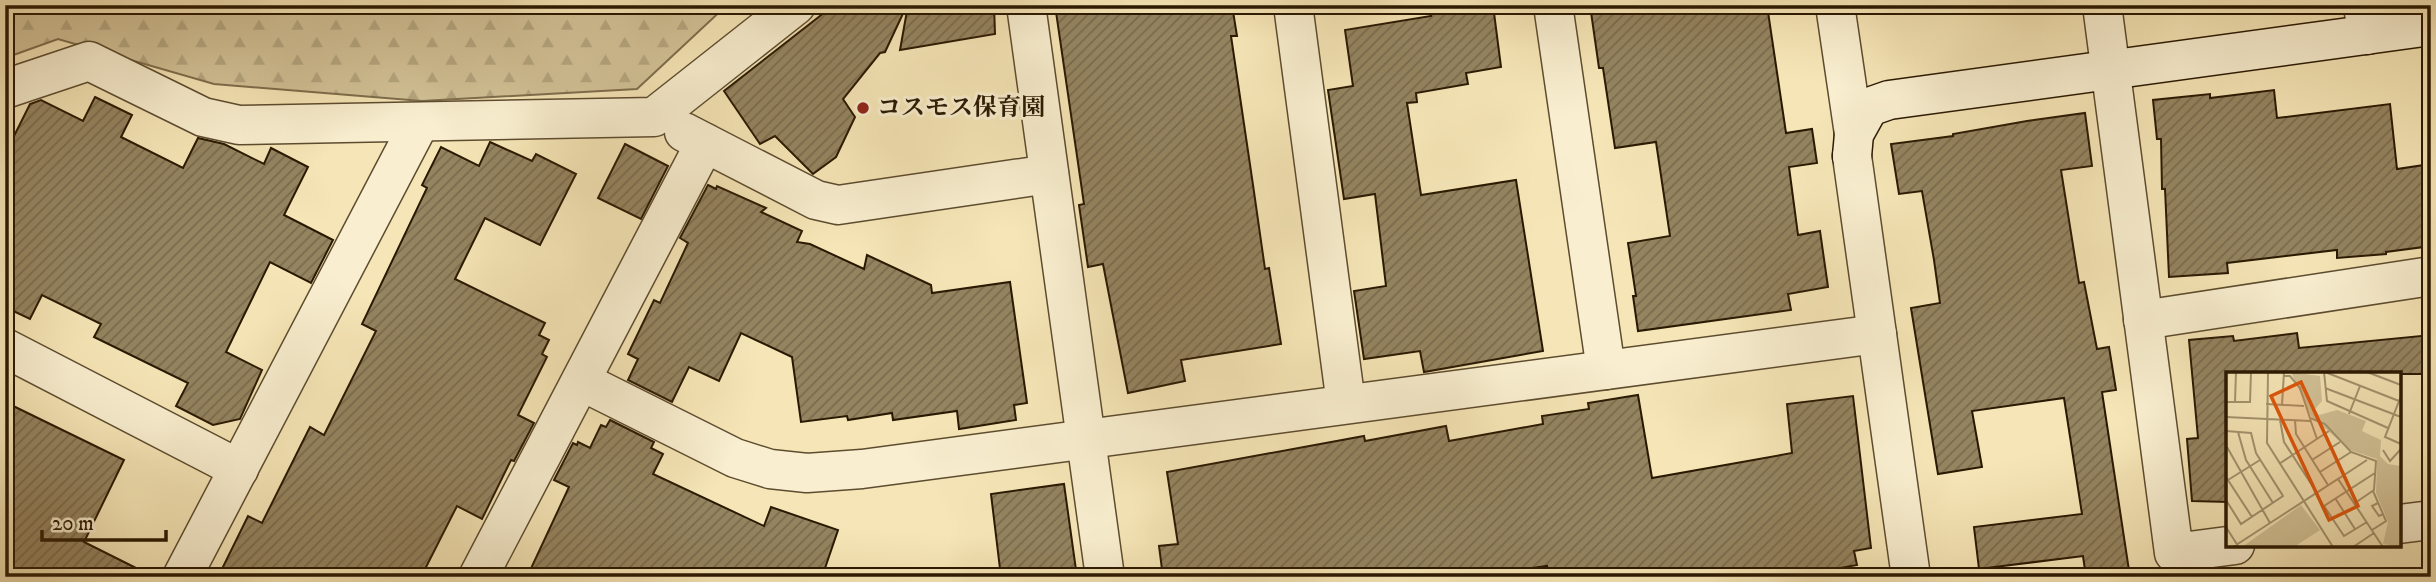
<svg xmlns="http://www.w3.org/2000/svg" width="2436" height="582" font-family="'IM FELL DW Pica','Noto Serif JP',serif">
	<style>
		.forest { fill: url(#forest-firs); stroke: #7e6e4d; stroke-width: 2 }
		.building { fill: url(#building-hatch); stroke: #2a1902; stroke-width: 2 }
		.lines { fill: none; stroke-linecap: round; stroke-linejoin: round }
		.street-casing { stroke: #5d4c2f; stroke-width: 41 }
		.secondary-casing { stroke: #2a1902; stroke-width: 41 }
		.street { stroke: #f9efd0; stroke-width: 38 }
		.secondary { stroke: #f9efd0; stroke-width: 38 }
		.poi-dot { fill: #8f2418; stroke: #f9efd0; stroke-width: 2.5 }
		.labels { text-anchor: middle; dominant-baseline: central; stroke-width: 6; stroke-linejoin: round; paint-order: stroke }
		.poi-label { font-size: 24px; font-weight: bold; fill: #2a1902; stroke: #f9efd0; text-anchor: start }
		.inset-road { fill: none; stroke: #a4946f; stroke-width: 2 }
		.view { fill: #de560c; fill-opacity: 0.15; stroke: #de560c; stroke-width: 3.5 }
		.inset-edge { fill: none; stroke: #2a1902; stroke-width: 3.5 }
	</style>
	<defs>
		<pattern id="forest-firs" width="22" height="20" patternUnits="userSpaceOnUse" patternTransform="scale(1.75)"><rect width="22" height="20" fill="#d3c398"/><path d="M5 1l3.5 6h-7zM16 11l3.5 6h-7z" fill="#b5a781"/></pattern>
		<pattern id="building-hatch" width="6" height="6" patternUnits="userSpaceOnUse" patternTransform="scale(1.75)"><rect width="6" height="6" fill="#948460"/><path d="M-1 1l2-2M0 6l6-6M5 7l2-2" fill="none" stroke="#796b4d"/></pattern>
	</defs>
	<rect width="100%" height="100%" fill="#f6e6b7"/>
	<filter id="stains"><feTurbulence type="fractalNoise" baseFrequency=".00286" numOctaves="4"/><feColorMatrix values="0 0 0 0 .2 0 0 0 0 .09 0 0 0 0 .02 0 0 0 .5 -.17"/></filter>
	<radialGradient id="worn" r=".72"><stop offset=".6" stop-color="#630" stop-opacity="0"/><stop offset="1" stop-color="#630" stop-opacity=".3"/></radialGradient>
	<!-- forest -->
	<path class="forest" d="M 5,5 L 727,5 L 637,89 L 422,101 L 214,84 L 58,39 L 5,58 Z"/>
	<!-- building -->
	<g class="building">
		<path d="M 834,5 L 907,5 L 885,52 L 880,53 L 843,99 L 855,117 L 836,157 L 813,174 L 775,136 L 760,144 L 724,91 Z"/>
		<path d="M 908,5 L 994,5 L 995,34 L 900,50 Z"/>
		<path d="M 1055,5 L 1232,5 L 1237,36 L 1231,36 L 1253,185 L 1265,269 L 1269,268 L 1281,344 L 1181,360 L 1185,381 L 1128,393 L 1103,264 L 1088,267 L 1079,205 L 1084,204 Z"/>
		<path d="M 1429,5 L 1493,5 L 1501,67 L 1466,73 L 1468,84 L 1416,93 L 1417,102 L 1407,103 L 1421,195 L 1516,180 L 1543,351 L 1424,372 L 1420,351 L 1364,359 L 1354,291 L 1386,286 L 1375,194 L 1344,199 L 1328,90 L 1353,86 L 1345,30 L 1431,16 Z"/>
		<path d="M 1590,5 L 1767,5 L 1786,133 L 1812,129 L 1817,163 L 1789,167 L 1798,235 L 1820,231 L 1828,287 L 1788,294 L 1791,310 L 1638,331 L 1633,296 L 1636,296 L 1628,243 L 1670,236 L 1656,142 L 1615,148 L 1603,68 L 1599,68 Z"/>
		<path d="M 2274,90 L 2277,118 L 2390,104 L 2397,169 L 2431,164 L 2431,246 L 2386,252 L 2386,254 L 2337,258 L 2337,250 L 2227,263 L 2228,273 L 2169,277 L 2165,189 L 2162,189 L 2161,139 L 2157,139 L 2153,100 L 2210,94 L 2210,98 Z"/>
		<path d="M 95,97 L 132,115 L 121,137 L 183,168 L 198,138 L 224,144 L 264,164 L 271,148 L 308,167 L 284,215 L 333,240 L 311,283 L 270,262 L 226,352 L 262,370 L 240,419 L 213,425 L 176,406 L 188,383 L 94,337 L 101,324 L 42,295 L 30,319 L 5,307 L 5,154 L 30,104 L 41,100 L 83,121 Z"/>
		<path d="M 2085,113 L 2092,166 L 2061,170 L 2079,283 L 2084,282 L 2097,349 L 2109,347 L 2116,390 L 2102,392 L 2130,577 L 2086,577 L 2083,556 L 1979,569 L 1974,527 L 2082,514 L 2064,398 L 1972,411 L 1982,467 L 1938,474 L 1911,308 L 1940,303 L 1934,260 L 1922,191 L 1899,194 L 1891,144 L 1953,136 L 1953,134 L 2027,121 Z"/>
		<path d="M 490,142 L 532,161 L 536,154 L 576,174 L 540,245 L 485,218 L 455,279 L 545,323 L 539,335 L 549,340 L 542,354 L 547,357 L 518,415 L 534,423 L 514,461 L 511,460 L 482,519 L 457,506 L 421,577 L 218,577 L 248,516 L 262,523 L 310,427 L 324,435 L 376,331 L 362,324 L 427,188 L 422,185 L 441,147 L 479,166 Z"/>
		<path d="M 625,144 L 668,166 L 641,219 L 598,198 Z"/>
		<path d="M 708,185 L 716,189 L 717,186 L 766,208 L 761,212 L 802,231 L 797,242 L 810,244 L 864,269 L 867,255 L 931,285 L 932,293 L 1010,282 L 1027,403 L 1014,405 L 1016,420 L 959,429 L 957,411 L 893,420 L 892,413 L 848,420 L 847,416 L 801,422 L 792,357 L 741,333 L 719,381 L 689,367 L 672,402 L 628,380 L 638,359 L 628,354 L 654,300 L 660,303 L 688,243 L 680,238 Z"/>
		<path d="M 2297,333 L 2299,348 L 2431,335 L 2431,374 L 2228,374 L 2228,502 L 2192,501 L 2187,439 L 2198,438 L 2189,340 L 2233,336 L 2234,341 Z"/>
		<path d="M 1638,395 L 1652,478 L 1792,453 L 1787,404 L 1853,396 L 1871,548 L 1854,551 L 1857,565 L 1791,577 L 1757,577 L 1756,571 L 1720,577 L 1619,577 L 1617,569 L 1570,577 L 1549,577 L 1547,566 L 1472,577 L 1163,577 L 1159,546 L 1178,544 L 1167,472 L 1364,436 L 1365,441 L 1446,426 L 1449,441 L 1543,424 L 1542,416 L 1589,409 L 1588,403 Z"/>
		<path d="M 5,402 L 124,460 L 84,542 L 154,577 L 5,577 Z"/>
		<path d="M 610,420 L 654,442 L 651,448 L 663,454 L 653,474 L 764,526 L 771,507 L 838,530 L 822,577 L 527,577 L 569,487 L 554,480 L 573,443 L 577,445 L 578,442 L 590,448 L 601,425 L 606,427 Z"/>
		<path d="M 1064,484 L 1077,577 L 1001,577 L 991,494 Z"/>
	</g>
	<g class="lines">
		<defs>
			<g id="street">
				<path d="M 1026,5 L 1105,577"/>
				<path d="M 1293,5 L 1346,404"/>
				<path d="M 1553,5 L 1606,370"/>
				<path d="M 1835,5 L 1854,134"/>
				<path d="M 2102,5 L 2174,553 L 2235,545"/>
				<path d="M 2363,5 L 2367,35"/>
				<path d="M 5,89 L 89,61 L 203,117 L 239,125 L 654,117 L 796,5"/>
				<path d="M 684,132 L 816,200 L 838,205 L 1049,174"/>
				<path d="M 1852,156 L 1911,577"/>
				<path d="M 2143,320 L 2431,276"/>
				<path d="M 5,348 L 239,469"/>
				<path d="M 581,381 L 735,458 L 770,469 L 807,473 L 862,469 L 1877,334"/>
				<path d="M 2399,524 L 2431,520"/>
				<path d="M 182,577 L 420,122"/>
				<path d="M 478,577 L 705,143"/>
			</g>
			<path id="secondary" d="M 1852,156 L 1854,134 L 1869,107 L 1889,100 L 2431,26"/>
		</defs>
		<!-- street casing -->
		<use href="#street" class="street-casing"/>
		<!-- secondary casing -->
		<use href="#secondary" class="secondary-casing"/>
		<!-- street -->
		<use href="#street" class="street"/>
		<!-- secondary -->
		<use href="#secondary" class="secondary"/>
	</g>
	<!-- markers -->
	<circle class="poi-dot" cx="863" cy="108" r="7"/>
	<g class="labels">
		<!-- poi labels -->
		<g class="poi-label">
			<text x="877" y="108">コスモス保育園</text>
		</g>
	</g>
	<!-- overview -->
	<g transform="translate(2226 372)">
		<rect width="175" height="175" fill="#f6e6b7"/>
		<path d="M 65,0 L 94,4 L 96,29 L 89,37 L 93,43 L 111,38 L 140,49 L 136,59 L 155,68 L 154,84 L 162,92 L 175,94 L 175,175 L 157,172 L 162,150 L 150,121 L 151,87 L 124,78 L 85,44 Z" fill="#d3c398"/>
		<path d="M 75,133 L 94,158 L 68,175 L 16,175 Z" fill="#d3c398"/>
		<path d="M 72,139 L 88,158 L 65,173 L 51,151 Z" fill="#d3c398"/>
		<path class="inset-road" d="M 42,0 L 41,71 L 107,175M 98,0 L 101,29 L 162,56M 99,0 L 173,29M 141,0 L 175,13M 58,4 L 64,4 L 74,16 L 84,46 L 99,52 L 125,80 L 150,89 L 148,118 L 129,131M 99,16 L 175,45M 175,24 L 159,65 L 175,72M 0,30 L 24,30 L 25,0M 9,30 L 10,0M 40,32 L 78,34M 56,33 L 58,0M 123,42 L 134,14M 0,45 L 84,49M 84,47 L 91,67M 54,48 L 58,70 L 91,121M 69,48 L 70,62 L 102,113M 0,59 L 25,61 L 30,81 L 57,124 L 15,152 L 0,128M 12,60 L 20,88 L 47,131M 1,75 L 44,151M 157,78 L 164,89 L 175,77M 86,88 L 114,70M 53,92 L 103,59M 94,100 L 125,80M 0,105 L 26,145M 112,107 L 141,88M 2,108 L 34,88M 109,126 L 129,157M 152,131 L 146,134 L 153,144 L 157,142M 141,150 L 118,164 L 98,134 L 149,101M 0,155 L 12,174M 146,158 L 160,149 L 147,119M 7,175 L 112,107 L 157,175M 127,175 L 148,161"/>
		<path class="view" d="M 75,10 L 132,134 L 103,148 L 45,24 Z"/>
		<rect width="175" height="175" class="inset-edge"/>
	</g>
	<!-- margin -->
	<rect width="2436" height="582" fill="none" stroke="#f6e6b7" stroke-width="28"/>
	<rect x="7" y="7" width="2422" height="568" fill="none" stroke="#2a1902" stroke-width="3.5"/>
	<rect x="14" y="14" width="2408" height="554" fill="none" stroke="#2a1902" stroke-width="2"/>
	<!-- scale -->
	<path d="M42 530v10h124v-10" fill="none" stroke="#2a1902" stroke-width="3.5"/>
	<text x="52" y="530" font-size="21" fill="#2a1902" stroke="#f9efd0" stroke-width="5" paint-order="stroke">20 m</text>
	<rect width="100%" height="100%" filter="url(#stains)"/>
	<rect width="100%" height="100%" fill="url(#worn)"/>
</svg>
